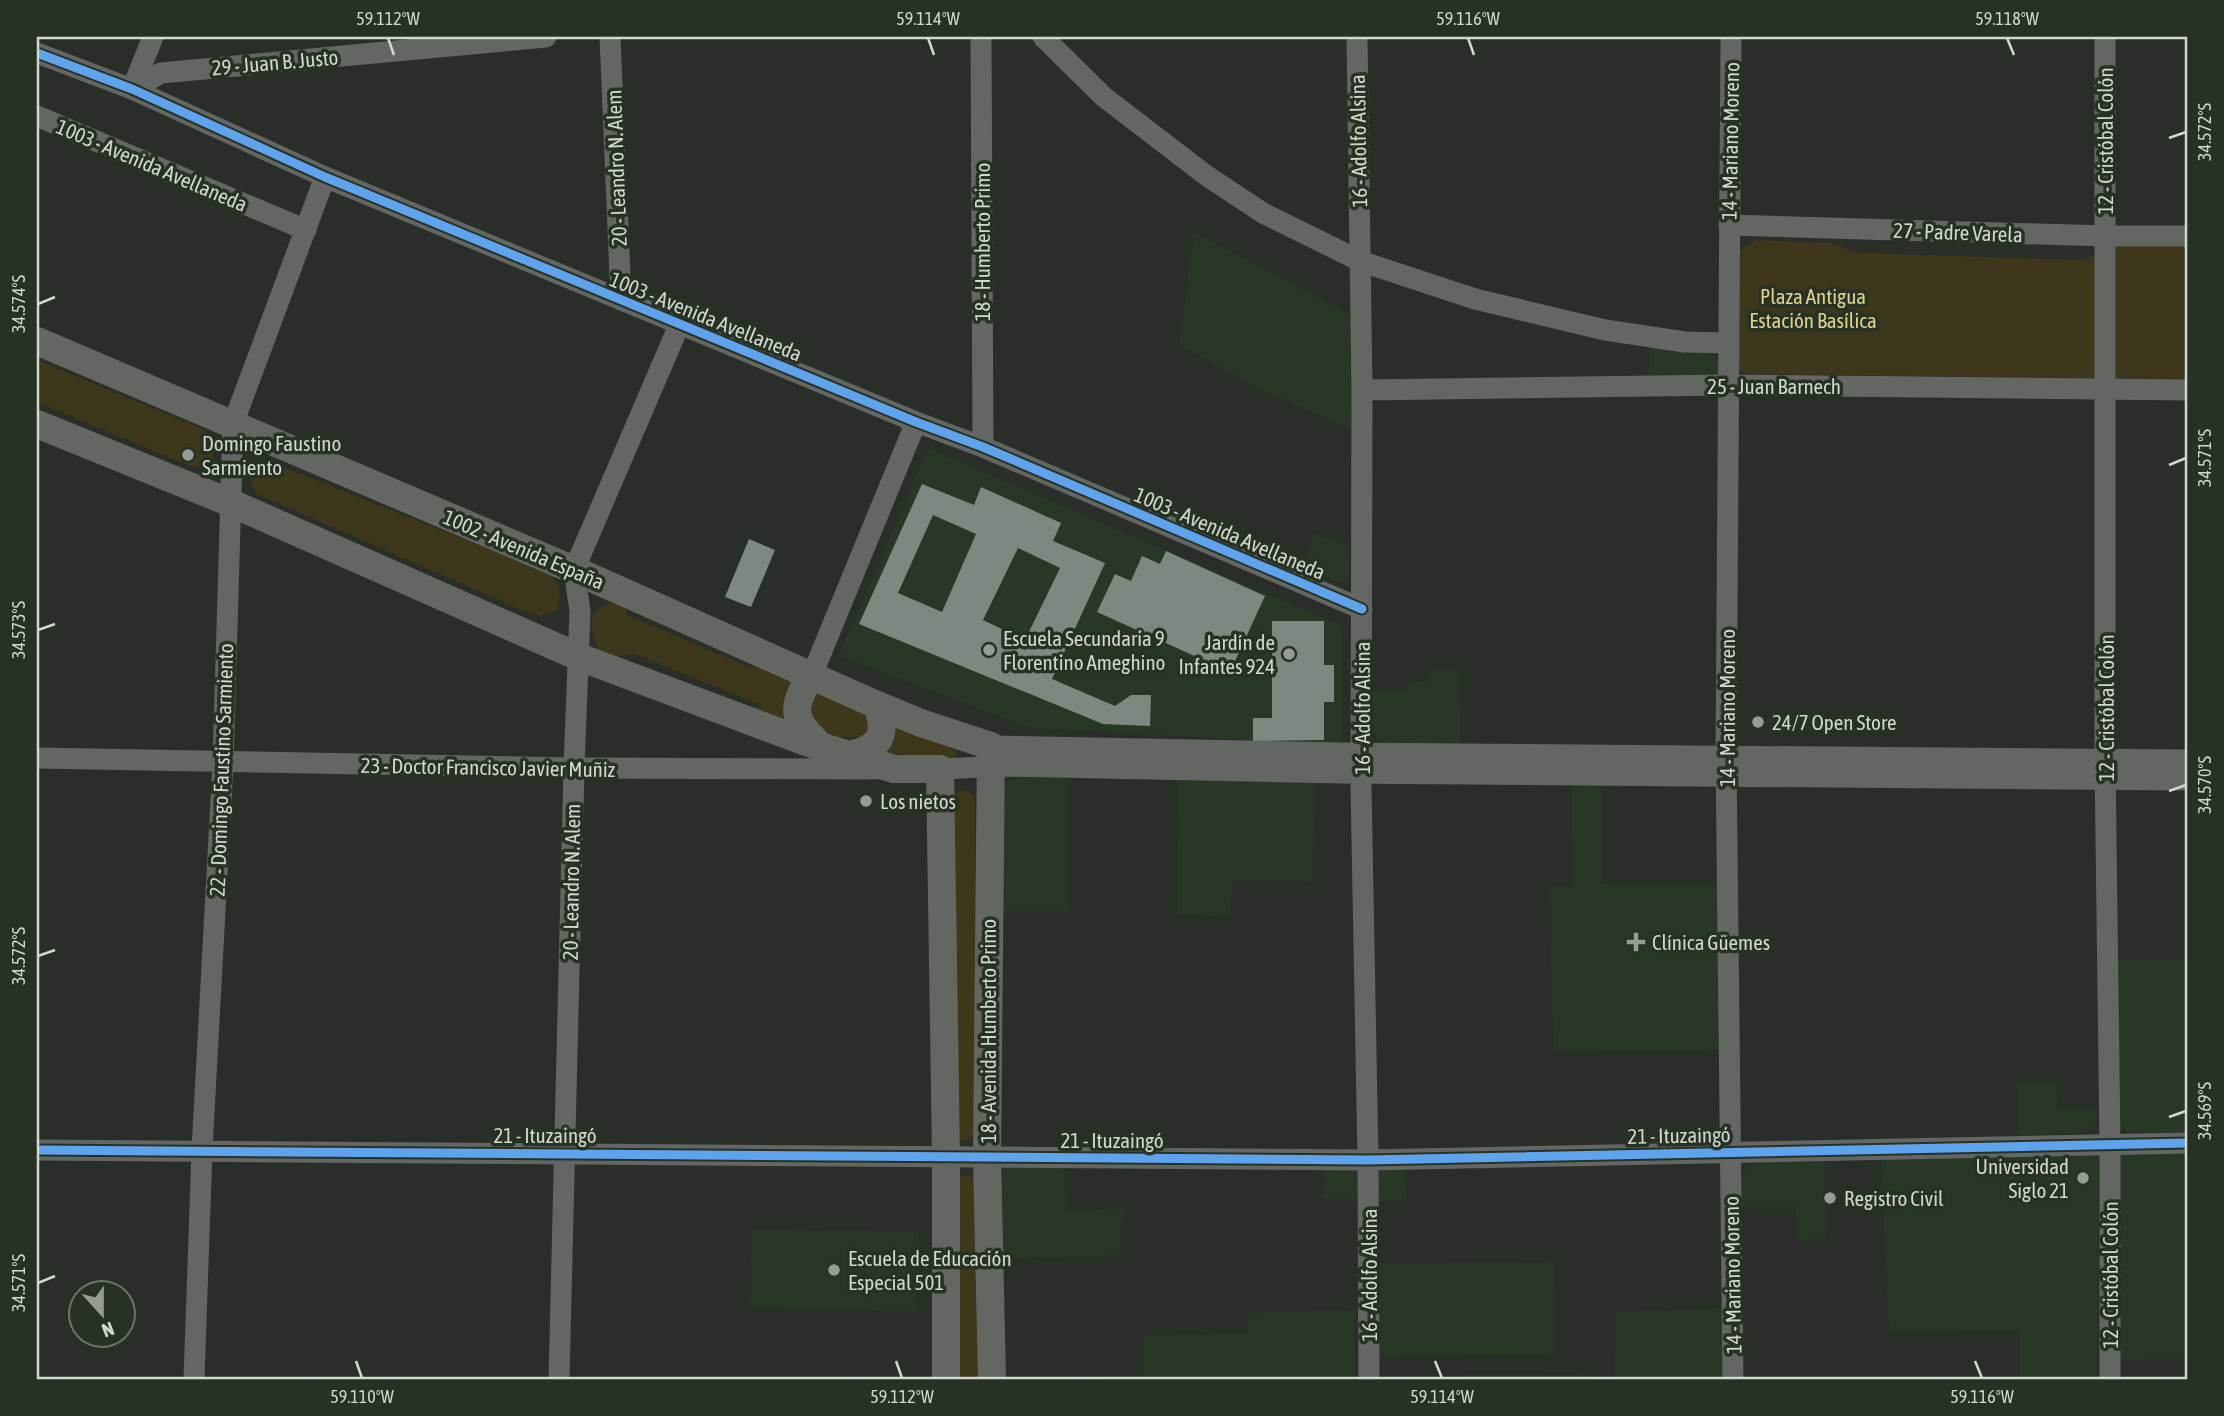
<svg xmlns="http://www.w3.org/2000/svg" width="2224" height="1416" font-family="'Asap Condensed',sans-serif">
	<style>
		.built { fill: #293826 }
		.green { fill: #3d381b }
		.building { fill: #7c8880; fill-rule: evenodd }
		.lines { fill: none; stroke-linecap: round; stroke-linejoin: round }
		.minor { stroke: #646663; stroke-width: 21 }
		.major { stroke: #646662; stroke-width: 28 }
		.cycleway-casing { stroke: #273224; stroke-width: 13 }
		.cycleway { stroke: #60a3ed; stroke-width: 9 }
		.ticks { fill: none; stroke: #d0d8cf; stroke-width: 2.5 }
		.poi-dot { fill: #969c95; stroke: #273224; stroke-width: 2.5 }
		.labels { text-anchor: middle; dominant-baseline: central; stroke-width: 7; stroke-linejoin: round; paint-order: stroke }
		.street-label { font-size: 21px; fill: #d0d8cf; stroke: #273224 }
		.park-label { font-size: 21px; fill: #ded38c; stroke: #273224 }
		.poi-label { font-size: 21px; fill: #d0d8cf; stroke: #273224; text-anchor: start }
		.neatline { fill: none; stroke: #d0d8cf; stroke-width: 2.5 }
		.ticks-label { font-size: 18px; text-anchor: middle; fill: #d0d8cf }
	</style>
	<rect width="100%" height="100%" fill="#292e28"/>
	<!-- built -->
	<g class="built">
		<path d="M 1194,232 L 1352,315 L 1351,429 L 1263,391 L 1179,345 Z"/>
		<path d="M 1649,344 L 1709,351 L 1718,359 L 1718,373 L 1712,378 L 1649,378 Z"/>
		<path d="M 928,448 L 1342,626 L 1342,745 L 1030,728 L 839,656 Z"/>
		<path d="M 1314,533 L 1349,546 L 1349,580 L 1345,584 L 1301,568 Z"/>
		<path d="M 1427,670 L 1461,670 L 1460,744 L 1388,744 L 1377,738 L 1371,725 L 1371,691 L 1408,691 L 1409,682 L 1427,682 Z"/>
		<path d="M 1018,777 L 1069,778 L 1069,911 L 1000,911 L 1001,789 L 1007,781 Z"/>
		<path d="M 1178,779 L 1315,780 L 1313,881 L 1232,880 L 1231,916 L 1177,915 Z"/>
		<path d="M 1572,782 L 1602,784 L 1602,884 L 1722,884 L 1724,1050 L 1553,1052 L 1550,887 L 1571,887 Z"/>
		<path d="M 2114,960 L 2187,960 L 2187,1132 L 2129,1132 L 2119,1127 Z"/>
		<path d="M 2056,1082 L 2057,1108 L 2096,1108 L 2096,1123 L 2094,1128 L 2083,1133 L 2018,1135 L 2018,1083 Z"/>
		<path d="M 2187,1149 L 2187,1359 L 2115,1360 L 2117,1156 L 2124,1151 Z"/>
		<path d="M 2094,1151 L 2099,1163 L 2097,1379 L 2020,1379 L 2020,1331 L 1889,1332 L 1881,1157 Z"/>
		<path d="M 1825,1160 L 1826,1239 L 1797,1240 L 1796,1207 L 1741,1207 L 1742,1180 L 1745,1170 L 1753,1164 L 1759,1161 Z"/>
		<path d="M 1065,1162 L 1066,1211 L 1122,1209 L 1121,1255 L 1000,1259 L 1001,1174 L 1005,1168 L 1011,1165 Z"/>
		<path d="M 1323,1166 L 1347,1168 L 1353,1172 L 1358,1180 L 1359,1199 L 1322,1199 Z"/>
		<path d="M 1387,1168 L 1405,1168 L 1407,1200 L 1378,1201 L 1377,1175 Z"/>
		<path d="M 752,1229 L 919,1232 L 917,1311 L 750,1308 Z"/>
		<path d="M 1554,1262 L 1555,1354 L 1376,1357 L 1375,1264 Z"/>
		<path d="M 1727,1308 L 1726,1379 L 1615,1379 L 1616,1312 Z"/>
		<path d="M 1355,1310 L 1355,1379 L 1051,1379 L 1143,1375 L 1143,1336 L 1247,1333 L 1247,1313 Z"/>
		<path d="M 1586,1374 L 1586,1379 L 1463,1379 L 1463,1375 Z"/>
	</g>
	<!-- green -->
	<g class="green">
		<path d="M 1755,240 L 1832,243 L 1857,253 L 2083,260 L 2116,244 L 2187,244 L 2187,379 L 1748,374 L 1737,368 L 1740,251 Z"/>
		<path d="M 37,360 L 203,429 L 212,441 L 213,461 L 202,468 L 190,466 L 37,402 Z"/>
		<path d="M 268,461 L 551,574 C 561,586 562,595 557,610 L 541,616 L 524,611 L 257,494 L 250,482 L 254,465 Z"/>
		<path d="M 615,602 L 625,604 L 627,615 L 751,668 L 769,661 L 794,674 L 793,730 L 749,712 L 761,705 L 635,654 L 615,656 L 599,650 C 588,626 585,610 615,602 Z"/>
		<path d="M 821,689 L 873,710 L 870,729 L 863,737 L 831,737 L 812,728 L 808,698 Z"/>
		<path d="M 893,720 L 953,750 L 956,753 L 955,758 L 949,759 L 878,752 Z"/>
		<path d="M 961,790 L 970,792 L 975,797 L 979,1126 L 977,1134 L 965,1141 L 957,1140 L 948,797 Z"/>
		<path d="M 966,1175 L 974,1177 L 982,1379 L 954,1379 L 960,1177 Z"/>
	</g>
	<!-- building -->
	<g class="building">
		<path d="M 922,484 L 974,505 L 981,487 L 1061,523 L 1053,541 L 1105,563 L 1052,679 L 1115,706 L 1131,695 L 1151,695 L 1150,726 L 1103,724 L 859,624 ZM 933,515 L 976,534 L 942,612 L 898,593 ZM 1018,548 L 1060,568 L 1025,640 L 983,620 Z"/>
		<path d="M 749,539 L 775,550 L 751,607 L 725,597 Z"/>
		<path d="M 1166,551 L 1265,596 L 1230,672 L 1097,612 L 1115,574 L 1131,581 L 1142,556 L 1160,564 Z"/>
		<path d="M 1272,621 L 1324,621 L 1324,665 L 1334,665 L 1334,702 L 1324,702 L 1324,740 L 1253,741 L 1253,718 L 1272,718 Z"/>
	</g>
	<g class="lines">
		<!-- minor -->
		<g class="minor">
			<path d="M 610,37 L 621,300"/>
			<path d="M 981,37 L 983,447"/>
			<path d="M 1043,37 L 1104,97 L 1207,176 L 1263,213 L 1360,261 L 1475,299 L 1605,330 L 1685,342 L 1727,343"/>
			<path d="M 1357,37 L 1362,390 L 1361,785 L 1368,1160 L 1369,1379"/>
			<path d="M 1731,37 L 1726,757 L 1733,1379"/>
			<path d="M 2105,37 L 2105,760 L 2110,1145 L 2110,1379"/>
			<path d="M 37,53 L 132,89 L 325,177 L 916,422 L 983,447 L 1362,609"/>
			<path d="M 132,89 L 161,73 L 546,37"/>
			<path d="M 132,89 L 153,37"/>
			<path d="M 37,116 L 306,230"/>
			<path d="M 1729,225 L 2106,236 L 2187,236"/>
			<path d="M 1362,390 L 1727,385 L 2187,390"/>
			<path d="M 812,675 L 916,422"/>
			<path d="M 991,746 L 1341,753 L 2187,760"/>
			<path d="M 37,758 L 574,768 L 875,769"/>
			<path d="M 940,769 L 1006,766 L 1341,773 L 2187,780"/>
			<path d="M 37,1150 L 1368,1160 L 2187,1143"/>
			<path d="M 194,1379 L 202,1150 L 223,763 L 233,424 L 325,177"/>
			<path d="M 559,1379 L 574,768 L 580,611 L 574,570 L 680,323"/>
		</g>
		<!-- major -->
		<g class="major">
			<path d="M 37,341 L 574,570 L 877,705 L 921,723 L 991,746 L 987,1157 L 992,1379"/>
			<path d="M 37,424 L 231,503 L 579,657 L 803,741 L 894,769 L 940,769 L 946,1156 L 946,1379"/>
			<path d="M 812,675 C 789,709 793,721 822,747"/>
			<path d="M 850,755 C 880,748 888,735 877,705"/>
		</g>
		<defs>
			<g id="cycleway">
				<path d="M 37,53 L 132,89 L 325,177 L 916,422 L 983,447 L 1362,609"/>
				<path d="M 37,1150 L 1368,1160 L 2187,1143"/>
			</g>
		</defs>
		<!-- cycleway casing -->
		<use href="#cycleway" class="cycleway-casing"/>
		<!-- cycleway -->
		<use href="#cycleway" class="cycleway"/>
	</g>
	<!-- ticks -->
	<path class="ticks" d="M 388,38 L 394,55M 928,38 L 934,55M 1468,38 L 1474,55M 2007,38 L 2014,55M 2169,138 L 2186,132M 38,304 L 55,297M 2169,465 L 2186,458M 38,630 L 55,624M 2169,791 L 2186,785M 38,956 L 55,950M 2169,1117 L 2186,1111M 38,1283 L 55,1276M 356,1361 L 362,1378M 896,1361 L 902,1378M 1435,1361 L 1442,1378M 1975,1361 L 1982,1378"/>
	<!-- markers -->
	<g class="poi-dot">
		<circle cx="188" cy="455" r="7"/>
		<circle cx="989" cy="650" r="7"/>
		<circle cx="1289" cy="654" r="7"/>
		<circle cx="1758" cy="722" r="7"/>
		<circle cx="866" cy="801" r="7"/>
		<path d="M1632.5 931.5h7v7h7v7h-7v7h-7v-7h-7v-7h7z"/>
		<circle cx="2083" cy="1178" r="7"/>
		<circle cx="1830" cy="1198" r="7"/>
		<circle cx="834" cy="1270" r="7"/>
	</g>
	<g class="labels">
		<!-- street labels -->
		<g class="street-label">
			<text transform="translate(275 62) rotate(-5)">29 - Juan B. Justo</text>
			<text transform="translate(1358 141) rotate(-91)">16 - Adolfo Alsina</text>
			<text transform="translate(1730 141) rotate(-89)">14 - Mariano Moreno</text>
			<text transform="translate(2105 141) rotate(-90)">12 - Cristóbal Colón</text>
			<text transform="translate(152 165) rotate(23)">1003 - Avenida Avellaneda</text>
			<text transform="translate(616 168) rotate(-92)">20 - Leandro N. Alem</text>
			<text transform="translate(1958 232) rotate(2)">27 - Padre Varela</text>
			<text transform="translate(982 242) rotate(-90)">18 - Humberto Primo</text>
			<text transform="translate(706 316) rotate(22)">1003 - Avenida Avellaneda</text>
			<text x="1774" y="386">25 - Juan Barnech</text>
			<text transform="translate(1230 533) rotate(23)">1003 - Avenida Avellaneda</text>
			<text transform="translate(524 549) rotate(23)">1002 - Avenida España</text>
			<text transform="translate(1362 708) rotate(-90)">16 - Adolfo Alsina</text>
			<text transform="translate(1727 708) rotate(-90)">14 - Mariano Moreno</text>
			<text transform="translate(2106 708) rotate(-90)">12 - Cristóbal Colón</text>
			<text transform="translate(488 767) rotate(1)">23 - Doctor Francisco Javier Muñiz</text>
			<text transform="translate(221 770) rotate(-88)">22 - Domingo Faustino Sarmiento</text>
			<text transform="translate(571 882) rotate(-89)">20 - Leandro N. Alem</text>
			<text transform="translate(988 1031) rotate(-90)">18 - Avenida Humberto Primo</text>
			<text x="545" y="1135">21 - Ituzaingó</text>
			<text transform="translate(1679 1135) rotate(-1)">21 - Ituzaingó</text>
			<text x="1112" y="1140">21 - Ituzaingó</text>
			<text transform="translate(1369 1275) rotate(-90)">16 - Adolfo Alsina</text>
			<text transform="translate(1732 1275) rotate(-91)">14 - Mariano Moreno</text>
			<text transform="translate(2110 1275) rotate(-90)">12 - Cristóbal Colón</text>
		</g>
		<!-- park labels -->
		<g class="park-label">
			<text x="1813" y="296">Plaza Antigua<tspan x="1813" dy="24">Estación Basílica</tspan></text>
		</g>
		<!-- poi labels -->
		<g class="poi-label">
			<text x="202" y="443">Domingo Faustino<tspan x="202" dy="24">Sarmiento</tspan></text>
			<text x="1003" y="638">Escuela Secundaria 9<tspan x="1003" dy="24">Florentino Ameghino</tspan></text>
			<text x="1275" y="642" text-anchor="end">Jardín de<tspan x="1275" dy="24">Infantes 924</tspan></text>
			<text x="1772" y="722">24/7 Open Store</text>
			<text x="880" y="801">Los nietos</text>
			<text x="1652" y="942">Clínica Güemes</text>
			<text x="2069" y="1166" text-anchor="end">Universidad<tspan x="2069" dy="24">Siglo 21</tspan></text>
			<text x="1844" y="1198">Registro Civil</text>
			<text x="848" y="1258">Escuela de Educación<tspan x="848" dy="24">Especial 501</tspan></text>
		</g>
	</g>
	<!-- border -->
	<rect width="2224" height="1416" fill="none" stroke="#273224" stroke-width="77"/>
	<!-- north arrow -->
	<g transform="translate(102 1314) rotate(159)"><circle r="33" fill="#273224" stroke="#6b7468" stroke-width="2"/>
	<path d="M0-5L12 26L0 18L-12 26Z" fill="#969c95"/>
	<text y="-10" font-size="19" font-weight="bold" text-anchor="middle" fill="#d0d8cf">N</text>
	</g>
	<rect x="38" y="38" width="2148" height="1340" class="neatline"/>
	<g class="ticks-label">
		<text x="388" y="25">59.112°W</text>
		<text x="928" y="25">59.114°W</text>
		<text x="1468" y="25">59.116°W</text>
		<text x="2007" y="25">59.118°W</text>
		<text transform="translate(2205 132) rotate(-90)" y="6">34.572°S</text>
		<text transform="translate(19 304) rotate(-90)" y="6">34.574°S</text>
		<text transform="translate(2205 458) rotate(-90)" y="6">34.571°S</text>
		<text transform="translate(19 630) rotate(-90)" y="6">34.573°S</text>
		<text transform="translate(2205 785) rotate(-90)" y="6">34.570°S</text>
		<text transform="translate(19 956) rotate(-90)" y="6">34.572°S</text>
		<text transform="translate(2205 1111) rotate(-90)" y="6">34.569°S</text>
		<text transform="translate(19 1283) rotate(-90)" y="6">34.571°S</text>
		<text x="362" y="1403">59.110°W</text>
		<text x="902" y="1403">59.112°W</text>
		<text x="1442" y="1403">59.114°W</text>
		<text x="1982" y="1403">59.116°W</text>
	</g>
</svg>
